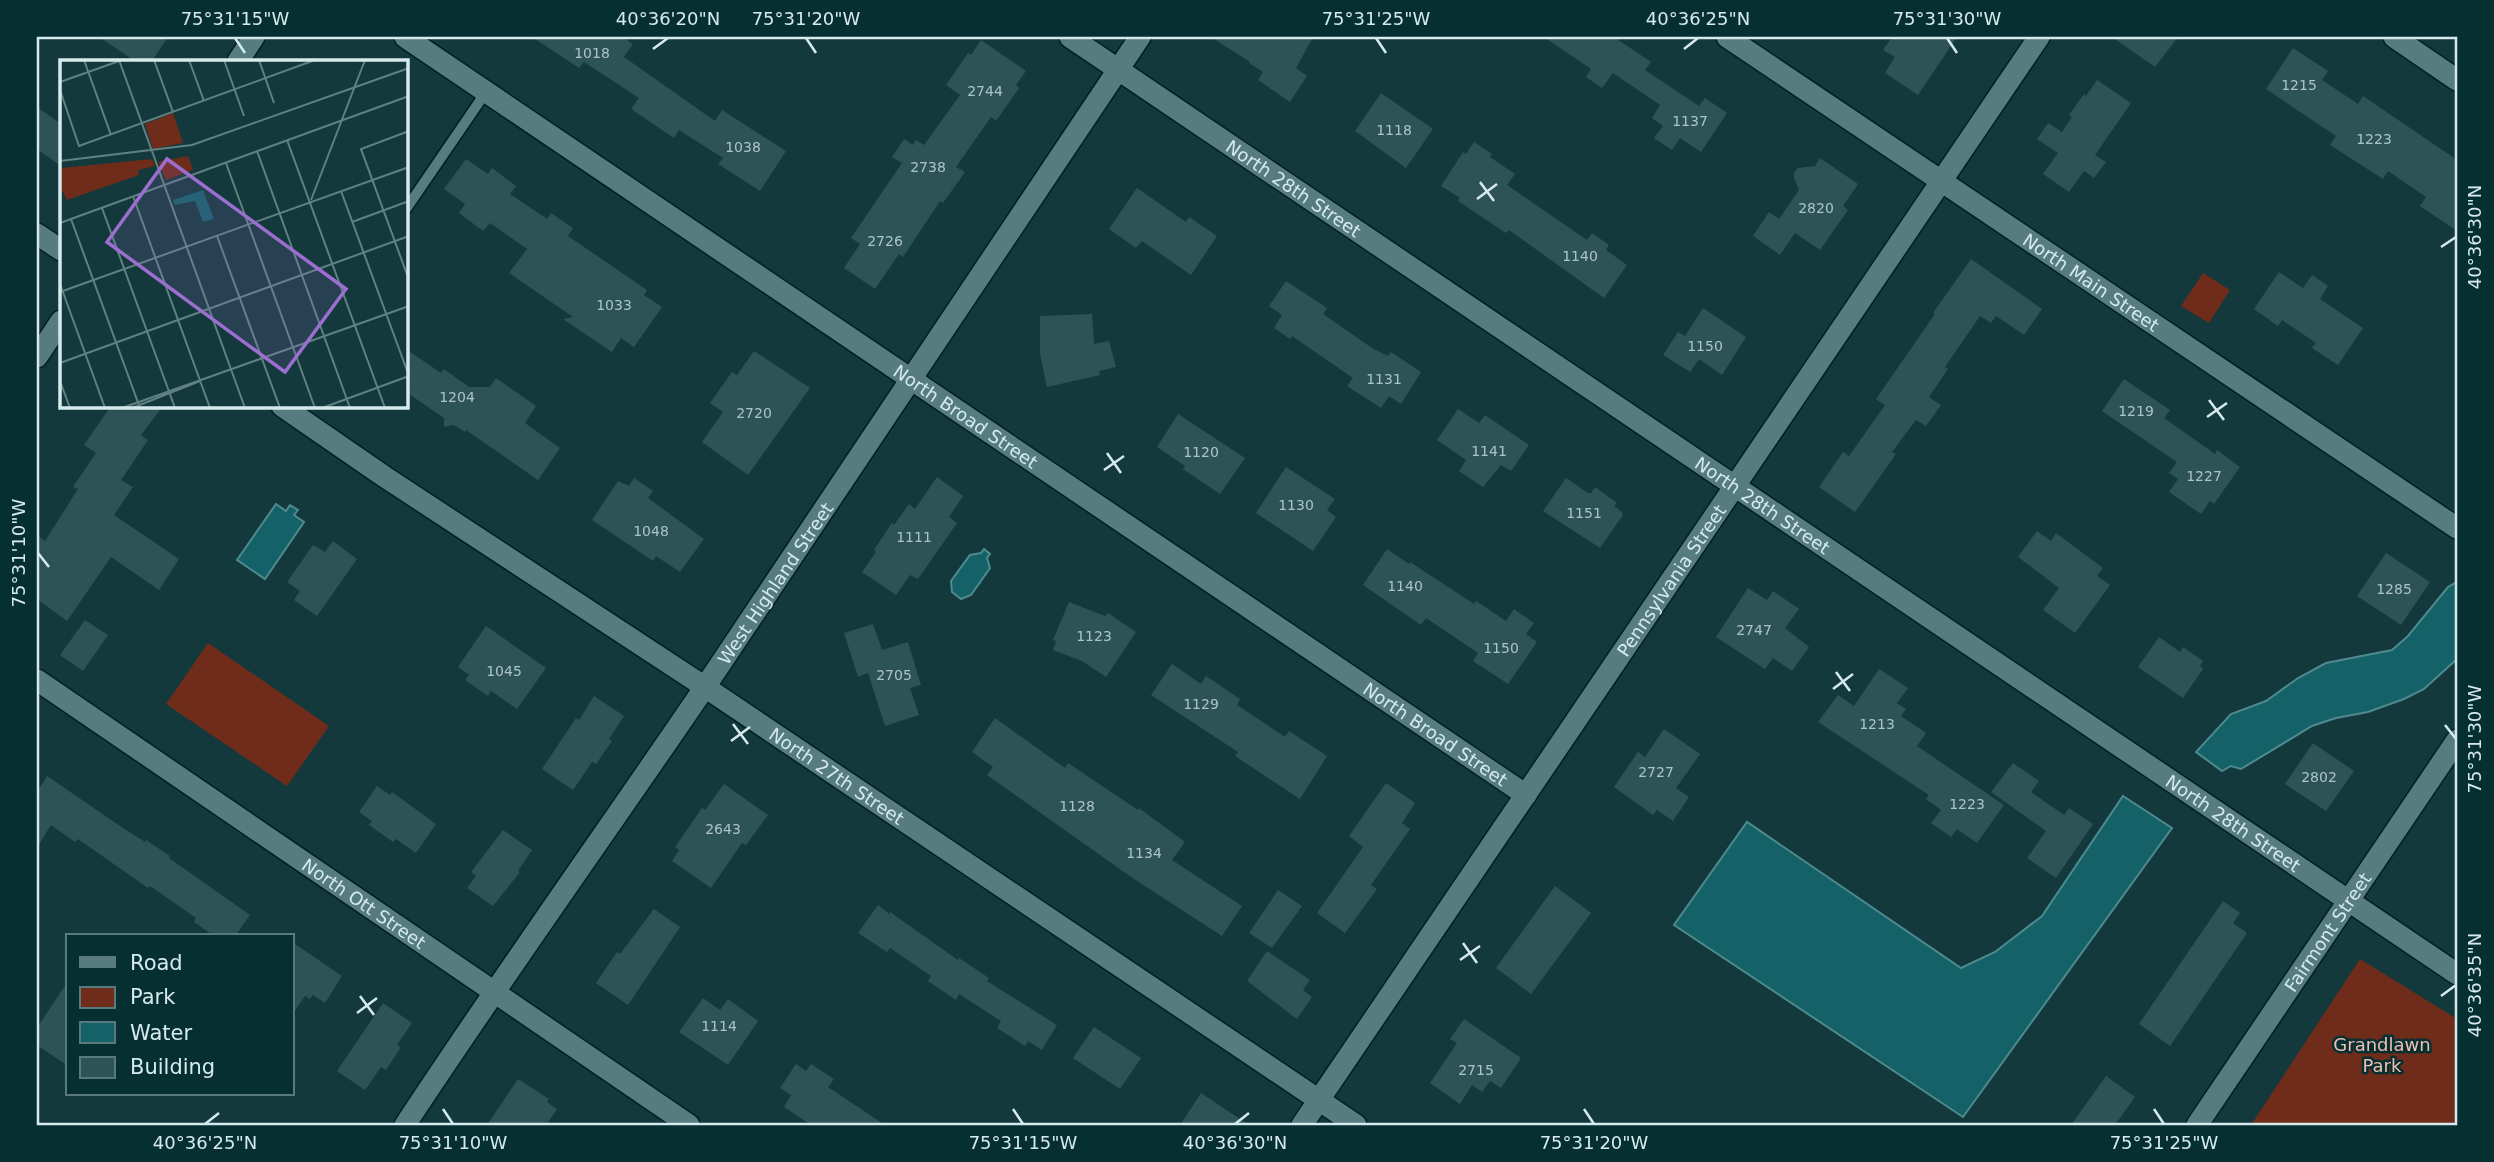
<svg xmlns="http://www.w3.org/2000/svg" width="2494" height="1162" font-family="'DejaVu Sans',sans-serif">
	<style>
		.green { fill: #702c1a }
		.water { fill: #146167; stroke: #4e8a8f; stroke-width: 2 }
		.building { fill: #2e5357 }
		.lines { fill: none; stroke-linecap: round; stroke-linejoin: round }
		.lane-casing { stroke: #031f22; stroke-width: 13 }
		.street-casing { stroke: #031f22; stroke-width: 24 }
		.secondary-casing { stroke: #031f22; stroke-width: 24 }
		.lane { stroke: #567c80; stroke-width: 10 }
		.street { stroke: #567c80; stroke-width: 21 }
		.secondary { stroke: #567c80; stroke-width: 21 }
		.ticks { fill: none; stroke: #d6eaec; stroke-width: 2.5 }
		.labels { text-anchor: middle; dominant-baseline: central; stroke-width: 5; stroke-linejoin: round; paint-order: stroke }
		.number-label { font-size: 14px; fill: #acc4c7 }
		.street-label { font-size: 18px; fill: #d6eaec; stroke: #062f32 }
		.park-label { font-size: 18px; fill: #efbfb2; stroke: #062f32 }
		.inset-road { fill: none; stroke: #618082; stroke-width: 2 }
		.view { fill: #9b6ecf; fill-opacity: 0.15; stroke: #9b6ecf; stroke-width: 3.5 }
		.inset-edge { fill: none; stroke: #d6eaec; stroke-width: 3.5 }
		.neatline { fill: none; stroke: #d6eaec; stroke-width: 2.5 }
		.ticks-label { font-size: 18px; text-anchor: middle; fill: #d6eaec }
	</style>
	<rect width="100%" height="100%" fill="#13393c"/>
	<!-- green -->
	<g class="green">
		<path d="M 2203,273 L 2230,290 L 2209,323 L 2181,306 Z"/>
		<path d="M 208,643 L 329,726 L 287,786 L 166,704 Z"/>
		<path d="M 2360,959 L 2457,1019 L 2457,1125 L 2251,1125 Z"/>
	</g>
	<!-- water -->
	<g class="water">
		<path d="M 276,504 L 286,511 L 290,505 L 298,510 L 294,515 L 304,522 L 265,579 L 237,560 Z"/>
		<path d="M 984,549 L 990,554 L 987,558 L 990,568 L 971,595 L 961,599 L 952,592 L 951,581 L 970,555 L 981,553 Z"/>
		<path d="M 2457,582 L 2457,659 L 2424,689 L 2404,699 L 2368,712 L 2336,718 L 2312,726 L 2241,769 L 2231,766 L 2222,771 L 2196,752 L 2231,714 L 2266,701 L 2298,678 L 2326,663 L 2392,650 L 2408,636 L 2448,587 Z"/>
		<path d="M 2123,796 L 2172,828 L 1963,1117 L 1674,925 L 1747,822 L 1961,968 L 1995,952 L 2042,916 Z"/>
	</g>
	<!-- building -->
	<g class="building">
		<path d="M 99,37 L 168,37 L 152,61 L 135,61 Z"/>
		<path d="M 532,37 L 622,37 L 633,44 L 624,57 L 715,121 L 722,110 L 786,151 L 760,191 L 718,164 L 723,158 L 679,130 L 674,138 L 631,109 L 639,98 L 584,62 L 579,68 Z"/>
		<path d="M 1211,37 L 1313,37 L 1296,68 L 1307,76 L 1290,102 L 1258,80 L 1263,72 L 1249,63 L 1250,62 Z"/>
		<path d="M 1544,37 L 1614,37 L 1651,62 L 1645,70 L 1699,106 L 1705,98 L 1727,113 L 1701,152 L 1680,138 L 1672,150 L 1654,138 L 1663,126 L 1652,118 L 1660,105 L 1613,73 L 1602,88 L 1586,77 L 1591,69 Z"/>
		<path d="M 1892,37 L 1957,37 L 1918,95 L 1885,73 L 1895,57 L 1883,50 Z"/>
		<path d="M 2112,37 L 2178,37 L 2155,67 Z"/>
		<path d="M 981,40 L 1026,71 L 1016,85 L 1019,88 L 996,121 L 991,117 L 956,167 L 965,172 L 943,203 L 940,201 L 903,257 L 899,254 L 875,289 L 844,268 L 860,244 L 851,238 L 902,163 L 892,157 L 904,139 L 913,145 L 916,140 L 924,145 L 960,95 L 946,85 L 968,53 L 971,55 Z"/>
		<path d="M 2293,48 L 2328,71 L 2322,80 L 2358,104 L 2363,96 L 2457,160 L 2457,231 L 2420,206 L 2426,197 L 2388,171 L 2383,179 L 2330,145 L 2336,136 L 2266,89 Z"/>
		<path d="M 2097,80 L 2131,103 L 2095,155 L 2106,162 L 2094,178 L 2084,171 L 2069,192 L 2043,174 L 2058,153 L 2037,139 L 2048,123 L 2062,132 L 2072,117 L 2069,115 L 2084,94 L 2086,96 Z"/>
		<path d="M 1381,93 L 1433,129 L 1406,168 L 1355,131 Z"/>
		<path d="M 37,107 L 61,124 L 61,166 L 37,149 Z"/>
		<path d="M 1474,142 L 1492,154 L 1490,157 L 1515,174 L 1507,185 L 1587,240 L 1592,233 L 1609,245 L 1606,250 L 1627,265 L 1604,298 L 1509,230 L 1506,233 L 1458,201 L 1460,198 L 1441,186 L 1463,152 L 1466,154 Z"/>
		<path d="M 1820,158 L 1858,184 L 1843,206 L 1848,210 L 1820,250 L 1795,233 L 1780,255 L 1753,236 L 1769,212 L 1779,219 L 1799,190 L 1794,178 L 1794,173 L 1798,168 L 1815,166 Z"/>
		<path d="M 466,159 L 488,174 L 492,168 L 516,186 L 510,194 L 547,219 L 551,213 L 573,228 L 568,236 L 647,290 L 644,295 L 662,307 L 634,347 L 621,338 L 612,352 L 563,319 L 573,317 L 509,273 L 527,249 L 490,223 L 483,231 L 459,213 L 465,204 L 444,189 Z"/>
		<path d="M 1137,188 L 1186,222 L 1189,217 L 1217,236 L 1191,275 L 1142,241 L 1136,248 L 1109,229 Z"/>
		<path d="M 1971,259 L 2042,309 L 2024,335 L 1996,316 L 1991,323 L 1980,316 L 1945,367 L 1948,369 L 1929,397 L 1941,405 L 1926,426 L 1916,420 L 1892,452 L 1896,454 L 1855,512 L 1819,487 L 1843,452 L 1849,456 L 1885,405 L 1876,399 L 1935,314 L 1933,313 Z"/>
		<path d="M 2279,272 L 2303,288 L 2312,275 L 2328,286 L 2320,299 L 2363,328 L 2338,365 L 2312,348 L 2316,343 L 2282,320 L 2278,326 L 2254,309 Z"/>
		<path d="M 1286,281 L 1327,308 L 1323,314 L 1372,348 L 1388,356 L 1391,352 L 1421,372 L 1401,404 L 1389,396 L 1381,408 L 1347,386 L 1353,378 L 1292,336 L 1290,339 L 1274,328 L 1282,315 L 1269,306 Z"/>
		<path d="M 1703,308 L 1746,337 L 1722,375 L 1699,359 L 1690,372 L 1663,355 L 1678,332 L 1685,336 Z"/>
		<path d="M 1092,314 L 1094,344 L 1109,341 L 1116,367 L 1099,371 L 1100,375 L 1047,387 L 1040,354 L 1040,316 Z"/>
		<path d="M 406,349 L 441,373 L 444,369 L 469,387 L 490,387 L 496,378 L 536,406 L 525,423 L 560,448 L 538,480 L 466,430 L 465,432 L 454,425 L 444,427 L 444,418 L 406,392 Z"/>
		<path d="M 754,351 L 810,388 L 748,475 L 702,442 L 723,412 L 710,403 L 732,372 L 737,375 Z"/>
		<path d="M 2124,379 L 2170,410 L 2164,418 L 2215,454 L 2217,450 L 2240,467 L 2214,504 L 2210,501 L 2201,514 L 2169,492 L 2178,479 L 2169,473 L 2177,462 L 2102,411 Z"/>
		<path d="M 111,406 L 163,406 L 141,435 L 148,440 L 121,480 L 133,487 L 114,515 L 179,559 L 159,590 L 111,557 L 67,621 L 37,599 L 37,535 L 45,541 L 78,489 L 73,487 L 96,453 L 84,445 Z"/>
		<path d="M 1458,409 L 1479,423 L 1485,415 L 1529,445 L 1511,471 L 1501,465 L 1483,487 L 1459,471 L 1466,460 L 1437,440 Z"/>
		<path d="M 1178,414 L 1245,458 L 1220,494 L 1183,469 L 1185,466 L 1157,447 Z"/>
		<path d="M 1286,467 L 1335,499 L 1327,510 L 1336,517 L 1313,551 L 1256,513 Z"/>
		<path d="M 937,477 L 963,496 L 949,517 L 957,523 L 918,579 L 910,575 L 896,595 L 862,572 L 876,552 L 874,550 L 892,523 L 894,525 L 909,504 L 915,509 Z"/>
		<path d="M 634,478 L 653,491 L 648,498 L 704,539 L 680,572 L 656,556 L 653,561 L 592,520 L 618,481 L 629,486 Z"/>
		<path d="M 1566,478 L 1588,493 L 1591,493 L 1595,487 L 1617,503 L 1614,506 L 1622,512 L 1623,515 L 1600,548 L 1543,511 Z"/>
		<path d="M 2037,531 L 2051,541 L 2056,533 L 2103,568 L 2097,576 L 2110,585 L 2075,633 L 2043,610 L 2059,588 L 2018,557 Z"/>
		<path d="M 333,541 L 357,559 L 317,616 L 294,600 L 300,591 L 287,582 L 313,545 L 325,552 Z"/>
		<path d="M 1387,549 L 1409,564 L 1410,562 L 1474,604 L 1476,601 L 1506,621 L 1514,609 L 1534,623 L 1526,634 L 1537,642 L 1508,684 L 1473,661 L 1478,653 L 1426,618 L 1421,625 L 1363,585 Z"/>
		<path d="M 2386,553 L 2430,582 L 2401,625 L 2357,596 Z"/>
		<path d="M 1748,588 L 1767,600 L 1773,591 L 1799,609 L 1785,628 L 1809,647 L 1792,671 L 1773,658 L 1765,669 L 1716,637 Z"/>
		<path d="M 1069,602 L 1105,616 L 1108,613 L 1136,632 L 1106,677 L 1082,661 L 1053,650 L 1056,641 L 1053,640 Z"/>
		<path d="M 85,620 L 108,635 L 83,671 L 60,655 Z"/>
		<path d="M 873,624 L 882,650 L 908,642 L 921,685 L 910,688 L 919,715 L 885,726 L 868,673 L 858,677 L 844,633 Z"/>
		<path d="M 486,626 L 546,668 L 517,709 L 491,691 L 488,696 L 465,680 L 469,675 L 458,667 Z"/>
		<path d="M 2159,637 L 2180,652 L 2183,647 L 2203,661 L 2200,666 L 2203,669 L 2183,698 L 2138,667 Z"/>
		<path d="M 1172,664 L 1201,684 L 1206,676 L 1240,699 L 1237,705 L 1285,737 L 1289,731 L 1327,756 L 1300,799 L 1235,756 L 1238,752 L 1151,695 Z"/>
		<path d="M 1879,669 L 1908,688 L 1897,703 L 1906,709 L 1901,716 L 1926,733 L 1917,746 L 2004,805 L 1977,843 L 1957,829 L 1951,837 L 1931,823 L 1941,810 L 1926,799 L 1929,795 L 1818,722 L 1838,695 L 1854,706 Z"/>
		<path d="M 594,696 L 624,716 L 609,739 L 612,741 L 596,764 L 592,762 L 573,790 L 542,769 L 576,718 L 579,720 Z"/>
		<path d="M 995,718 L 1065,768 L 1068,763 L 1138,810 L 1139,808 L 1185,842 L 1172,860 L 1242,906 L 1222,936 L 1131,877 L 987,775 L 993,767 L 972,752 Z"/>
		<path d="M 1664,729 L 1700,754 L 1676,788 L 1689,797 L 1673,821 L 1657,810 L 1653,815 L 1614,787 L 1638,752 L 1645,757 Z"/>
		<path d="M 2313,743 L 2354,771 L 2326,811 L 2285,784 Z"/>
		<path d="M 2013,763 L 2039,781 L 2031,792 L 2064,815 L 2069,808 L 2093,824 L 2056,878 L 2027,858 L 2046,831 L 1991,792 Z"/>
		<path d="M 47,776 L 123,828 L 145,842 L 146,840 L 170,856 L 169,858 L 250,915 L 235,936 L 214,936 L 194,922 L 196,918 L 150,886 L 148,888 L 78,839 L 75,842 L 51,825 L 37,848 L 37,792 Z"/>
		<path d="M 1386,783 L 1415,803 L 1402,823 L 1410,829 L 1371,885 L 1377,889 L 1345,933 L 1317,913 L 1363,847 L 1349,836 Z"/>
		<path d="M 724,784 L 768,815 L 746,845 L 742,843 L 711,888 L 672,861 L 679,850 L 675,847 L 702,808 L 705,810 Z"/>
		<path d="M 377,786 L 390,795 L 392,792 L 436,824 L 416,853 L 396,839 L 393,842 L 369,825 L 372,821 L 359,812 Z"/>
		<path d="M 503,830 L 532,850 L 518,871 L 520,872 L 493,906 L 467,888 L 476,876 L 471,872 Z"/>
		<path d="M 1555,886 L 1591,913 L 1531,994 L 1496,968 Z"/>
		<path d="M 1278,890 L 1302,906 L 1272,948 L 1249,933 Z"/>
		<path d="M 2223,901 L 2240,913 L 2233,923 L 2247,933 L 2170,1046 L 2139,1024 Z"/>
		<path d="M 878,905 L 889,914 L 890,912 L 958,960 L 959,958 L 989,978 L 987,981 L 1057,1025 L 1042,1050 L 1028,1041 L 1025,1046 L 997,1028 L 1001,1021 L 959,994 L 956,1000 L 928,981 L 931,976 L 890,948 L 887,952 L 858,933 Z"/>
		<path d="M 654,909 L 680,927 L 628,1005 L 596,983 L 617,952 L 620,954 Z"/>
		<path d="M 292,942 L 342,976 L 325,1003 L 313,995 L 310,999 L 305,996 L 292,1015 Z"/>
		<path d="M 1267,951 L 1310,980 L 1303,990 L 1312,997 L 1297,1019 L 1247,981 Z"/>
		<path d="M 68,981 L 68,1066 L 37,1045 L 37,1028 Z"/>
		<path d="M 703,998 L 720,1010 L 728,999 L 758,1021 L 728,1065 L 679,1032 Z"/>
		<path d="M 383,1003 L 412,1023 L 397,1045 L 401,1047 L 386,1070 L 381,1067 L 365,1090 L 337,1071 Z"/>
		<path d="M 1464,1019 L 1521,1058 L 1501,1088 L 1490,1081 L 1482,1092 L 1472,1085 L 1460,1104 L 1430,1083 L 1457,1043 L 1450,1039 Z"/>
		<path d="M 1094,1027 L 1141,1058 L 1120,1089 L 1073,1058 Z"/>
		<path d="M 796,1064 L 806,1071 L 811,1064 L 834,1079 L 828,1087 L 885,1125 L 811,1125 L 784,1107 L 791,1095 L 780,1088 Z"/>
		<path d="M 2106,1076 L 2135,1097 L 2115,1125 L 2071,1125 Z"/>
		<path d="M 518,1079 L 549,1099 L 547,1102 L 557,1109 L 546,1125 L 487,1125 Z"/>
		<path d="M 1201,1093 L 1249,1125 L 1180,1125 Z"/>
	</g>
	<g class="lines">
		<defs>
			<path id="lane" d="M 406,209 L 486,92"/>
			<g id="street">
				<path id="s1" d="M 405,37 L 1526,795"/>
				<path id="s2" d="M 1070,37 L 2457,974"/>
				<path id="s3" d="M 1727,37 L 2457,528"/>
				<path d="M 2394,37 L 2457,80"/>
				<path d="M 238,61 L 254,37"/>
				<path d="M 37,234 L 61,250"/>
				<path d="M 37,357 L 61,321"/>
				<path id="s4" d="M 282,406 L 385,477 L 705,687 L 1356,1125"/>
				<path id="s5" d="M 37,680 L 689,1125"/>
				<path id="s6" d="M 405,1125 C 503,976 607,831 707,684 C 853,469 996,252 1140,37"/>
				<path id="s7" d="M 2197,1125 L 2457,740"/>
			</g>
			<g id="secondary">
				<path id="s8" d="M 1302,1125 L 2039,37"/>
			</g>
		</defs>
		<!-- lane casing -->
		<use href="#lane" class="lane-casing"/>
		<!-- street casing -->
		<use href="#street" class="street-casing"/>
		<!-- secondary casing -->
		<use href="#secondary" class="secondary-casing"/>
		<!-- lane -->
		<use href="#lane" class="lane"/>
		<!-- street -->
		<use href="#street" class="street"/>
		<!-- secondary -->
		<use href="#secondary" class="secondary"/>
	</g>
	<!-- ticks -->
	<path class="ticks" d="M 235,38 L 245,53M 806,38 L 816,53M 1376,38 L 1386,53M 1947,38 L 1957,53M 653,49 L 668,38M 1684,49 L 1698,38M 1480,182 L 1494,201M 1477,199 L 1497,184M 2441,247 L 2456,237M 2209,400 L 2224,420M 2207,417 L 2227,403M 1107,453 L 1121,473M 1104,470 L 1124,456M 38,553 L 49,567M 1836,672 L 1850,691M 1833,689 L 1853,674M 733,724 L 748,744M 2445,725 L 2456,739M 731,741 L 750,727M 1463,943 L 1477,963M 1460,960 L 1480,946M 360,996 L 374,1015M 2441,996 L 2456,985M 357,1013 L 377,998M 443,1109 L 453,1124M 1013,1109 L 1023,1124M 1584,1109 L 1594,1124M 2154,1109 L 2164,1124M 205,1124 L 219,1113M 1235,1124 L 1249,1113"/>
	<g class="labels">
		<!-- number labels -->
		<g class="number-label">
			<text x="592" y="53">1018</text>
			<text x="2299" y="85">1215</text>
			<text x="985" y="91">2744</text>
			<text x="1690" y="121">1137</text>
			<text x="1394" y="130">1118</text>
			<text x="2374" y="139">1223</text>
			<text x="743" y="147">1038</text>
			<text x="928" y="167">2738</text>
			<text x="1816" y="208">2820</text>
			<text x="885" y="241">2726</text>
			<text x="1580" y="256">1140</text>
			<text x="614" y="305">1033</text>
			<text x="1705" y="346">1150</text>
			<text x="1384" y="379">1131</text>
			<text x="457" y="397">1204</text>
			<text x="2136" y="411">1219</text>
			<text x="754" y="413">2720</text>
			<text x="1489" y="451">1141</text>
			<text x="1201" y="452">1120</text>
			<text x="2204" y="476">1227</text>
			<text x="1296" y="505">1130</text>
			<text x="1584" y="513">1151</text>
			<text x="651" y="531">1048</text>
			<text x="914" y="537">1111</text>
			<text x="1405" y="586">1140</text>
			<text x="2394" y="589">1285</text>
			<text x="1754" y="630">2747</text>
			<text x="1094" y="636">1123</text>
			<text x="1501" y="648">1150</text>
			<text x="504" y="671">1045</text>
			<text x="894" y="675">2705</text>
			<text x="1201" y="704">1129</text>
			<text x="1877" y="724">1213</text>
			<text x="1656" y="772">2727</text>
			<text x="2319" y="777">2802</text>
			<text x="1967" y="804">1223</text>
			<text x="1077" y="806">1128</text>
			<text x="723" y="829">2643</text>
			<text x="1144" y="853">1134</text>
			<text x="719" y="1026">1114</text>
			<text x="1476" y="1070">2715</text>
		</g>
		<!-- street labels -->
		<g class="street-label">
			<text stroke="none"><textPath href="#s2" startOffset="270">North 28th Street</textPath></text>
			<text stroke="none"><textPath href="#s3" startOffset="439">North Main Street</textPath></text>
			<text stroke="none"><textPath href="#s1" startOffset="677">North Broad Street</textPath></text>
			<text stroke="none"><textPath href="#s2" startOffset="836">North 28th Street</textPath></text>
			<text stroke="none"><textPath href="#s8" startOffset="658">Pennsylvania Street</textPath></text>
			<text stroke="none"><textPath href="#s6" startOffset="656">West Highland Street</textPath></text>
			<text stroke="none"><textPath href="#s1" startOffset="1244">North Broad Street</textPath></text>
			<text stroke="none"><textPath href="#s4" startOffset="667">North 27th Street</textPath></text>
			<text stroke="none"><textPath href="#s2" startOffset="1404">North 28th Street</textPath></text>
			<text stroke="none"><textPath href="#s5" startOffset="396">North Ott Street</textPath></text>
			<text stroke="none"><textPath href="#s7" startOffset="233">Fairmont Street</textPath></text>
		</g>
		<!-- park labels -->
		<g class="park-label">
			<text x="2382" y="1044">Grandlawn<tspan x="2382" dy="21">Park</tspan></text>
		</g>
	</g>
	<!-- overview -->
	<g transform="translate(60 60)">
		<rect width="348" height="348" fill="#13393c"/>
		<path d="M 113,53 L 123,83 L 93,89 L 85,64 ZM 128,96 L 133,110 L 106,120 L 98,102 ZM 92,99 L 95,106 L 78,110 L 79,115 L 7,140 L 0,127 L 1,108 Z" fill="#702c1a"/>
		<path d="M 143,130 L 154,159 L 143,162 L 135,141 L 115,145 L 113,140 Z" fill="#146167"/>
		<path class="inset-road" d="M 24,0 L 51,75M 59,0 L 185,348M 94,0 L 113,52M 129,0 L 144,41M 164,0 L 184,56M 199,0 L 214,43M 0,22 L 62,0M 0,30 L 19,86 L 255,0M 349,71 L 301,89 L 349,220M 227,80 L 325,348M 197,91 L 290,348M 0,101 L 132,85 L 349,8M 166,103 L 255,348M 281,131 L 349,316M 73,136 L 150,348M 251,140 L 305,0M 42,148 L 115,348M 11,159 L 80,348M 292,162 L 349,141M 0,163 L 349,36M 157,176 L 220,348M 0,224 L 45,348M 0,232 L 349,107M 0,303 L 349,176M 0,321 L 10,348M 62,348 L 349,246M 72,348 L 140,321M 262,348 L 349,316"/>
		<path class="view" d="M 107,99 L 286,229 L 225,312 L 47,182 Z"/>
		<rect width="348" height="348" class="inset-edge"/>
	</g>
	<!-- border -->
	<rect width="2494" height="1162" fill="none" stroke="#062f32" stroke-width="77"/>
	<!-- legend -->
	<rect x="66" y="934" width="228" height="161" fill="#062f32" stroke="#597a7c" stroke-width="2"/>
	<rect x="80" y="957" width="35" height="10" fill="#567c80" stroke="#597a7c" stroke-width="2"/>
	<text x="130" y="970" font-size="21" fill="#d6eaec">Road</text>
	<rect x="80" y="987" width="35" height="21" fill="#702c1a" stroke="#597a7c" stroke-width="2"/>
	<text x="130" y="1004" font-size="21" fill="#d6eaec">Park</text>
	<rect x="80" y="1022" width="35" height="21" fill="#146167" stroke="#597a7c" stroke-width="2"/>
	<text x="130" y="1040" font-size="21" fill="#d6eaec">Water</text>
	<rect x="80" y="1057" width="35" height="21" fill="#2e5357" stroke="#597a7c" stroke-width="2"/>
	<text x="130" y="1074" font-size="21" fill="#d6eaec">Building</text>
	<rect x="38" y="38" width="2418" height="1086" class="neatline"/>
	<g class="ticks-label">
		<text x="235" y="25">75°31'15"W</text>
		<text x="668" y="25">40°36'20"N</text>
		<text x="806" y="25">75°31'20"W</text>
		<text x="1376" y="25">75°31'25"W</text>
		<text x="1698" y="25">40°36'25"N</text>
		<text x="1947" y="25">75°31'30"W</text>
		<text transform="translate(2475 237) rotate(-90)" y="6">40°36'30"N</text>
		<text transform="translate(19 553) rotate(-90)" y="6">75°31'10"W</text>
		<text transform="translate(2475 739) rotate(-90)" y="6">75°31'30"W</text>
		<text transform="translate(2475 985) rotate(-90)" y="6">40°36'35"N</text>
		<text x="205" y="1149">40°36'25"N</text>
		<text x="453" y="1149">75°31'10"W</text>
		<text x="1023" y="1149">75°31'15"W</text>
		<text x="1235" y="1149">40°36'30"N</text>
		<text x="1594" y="1149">75°31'20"W</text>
		<text x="2164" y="1149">75°31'25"W</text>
	</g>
</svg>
